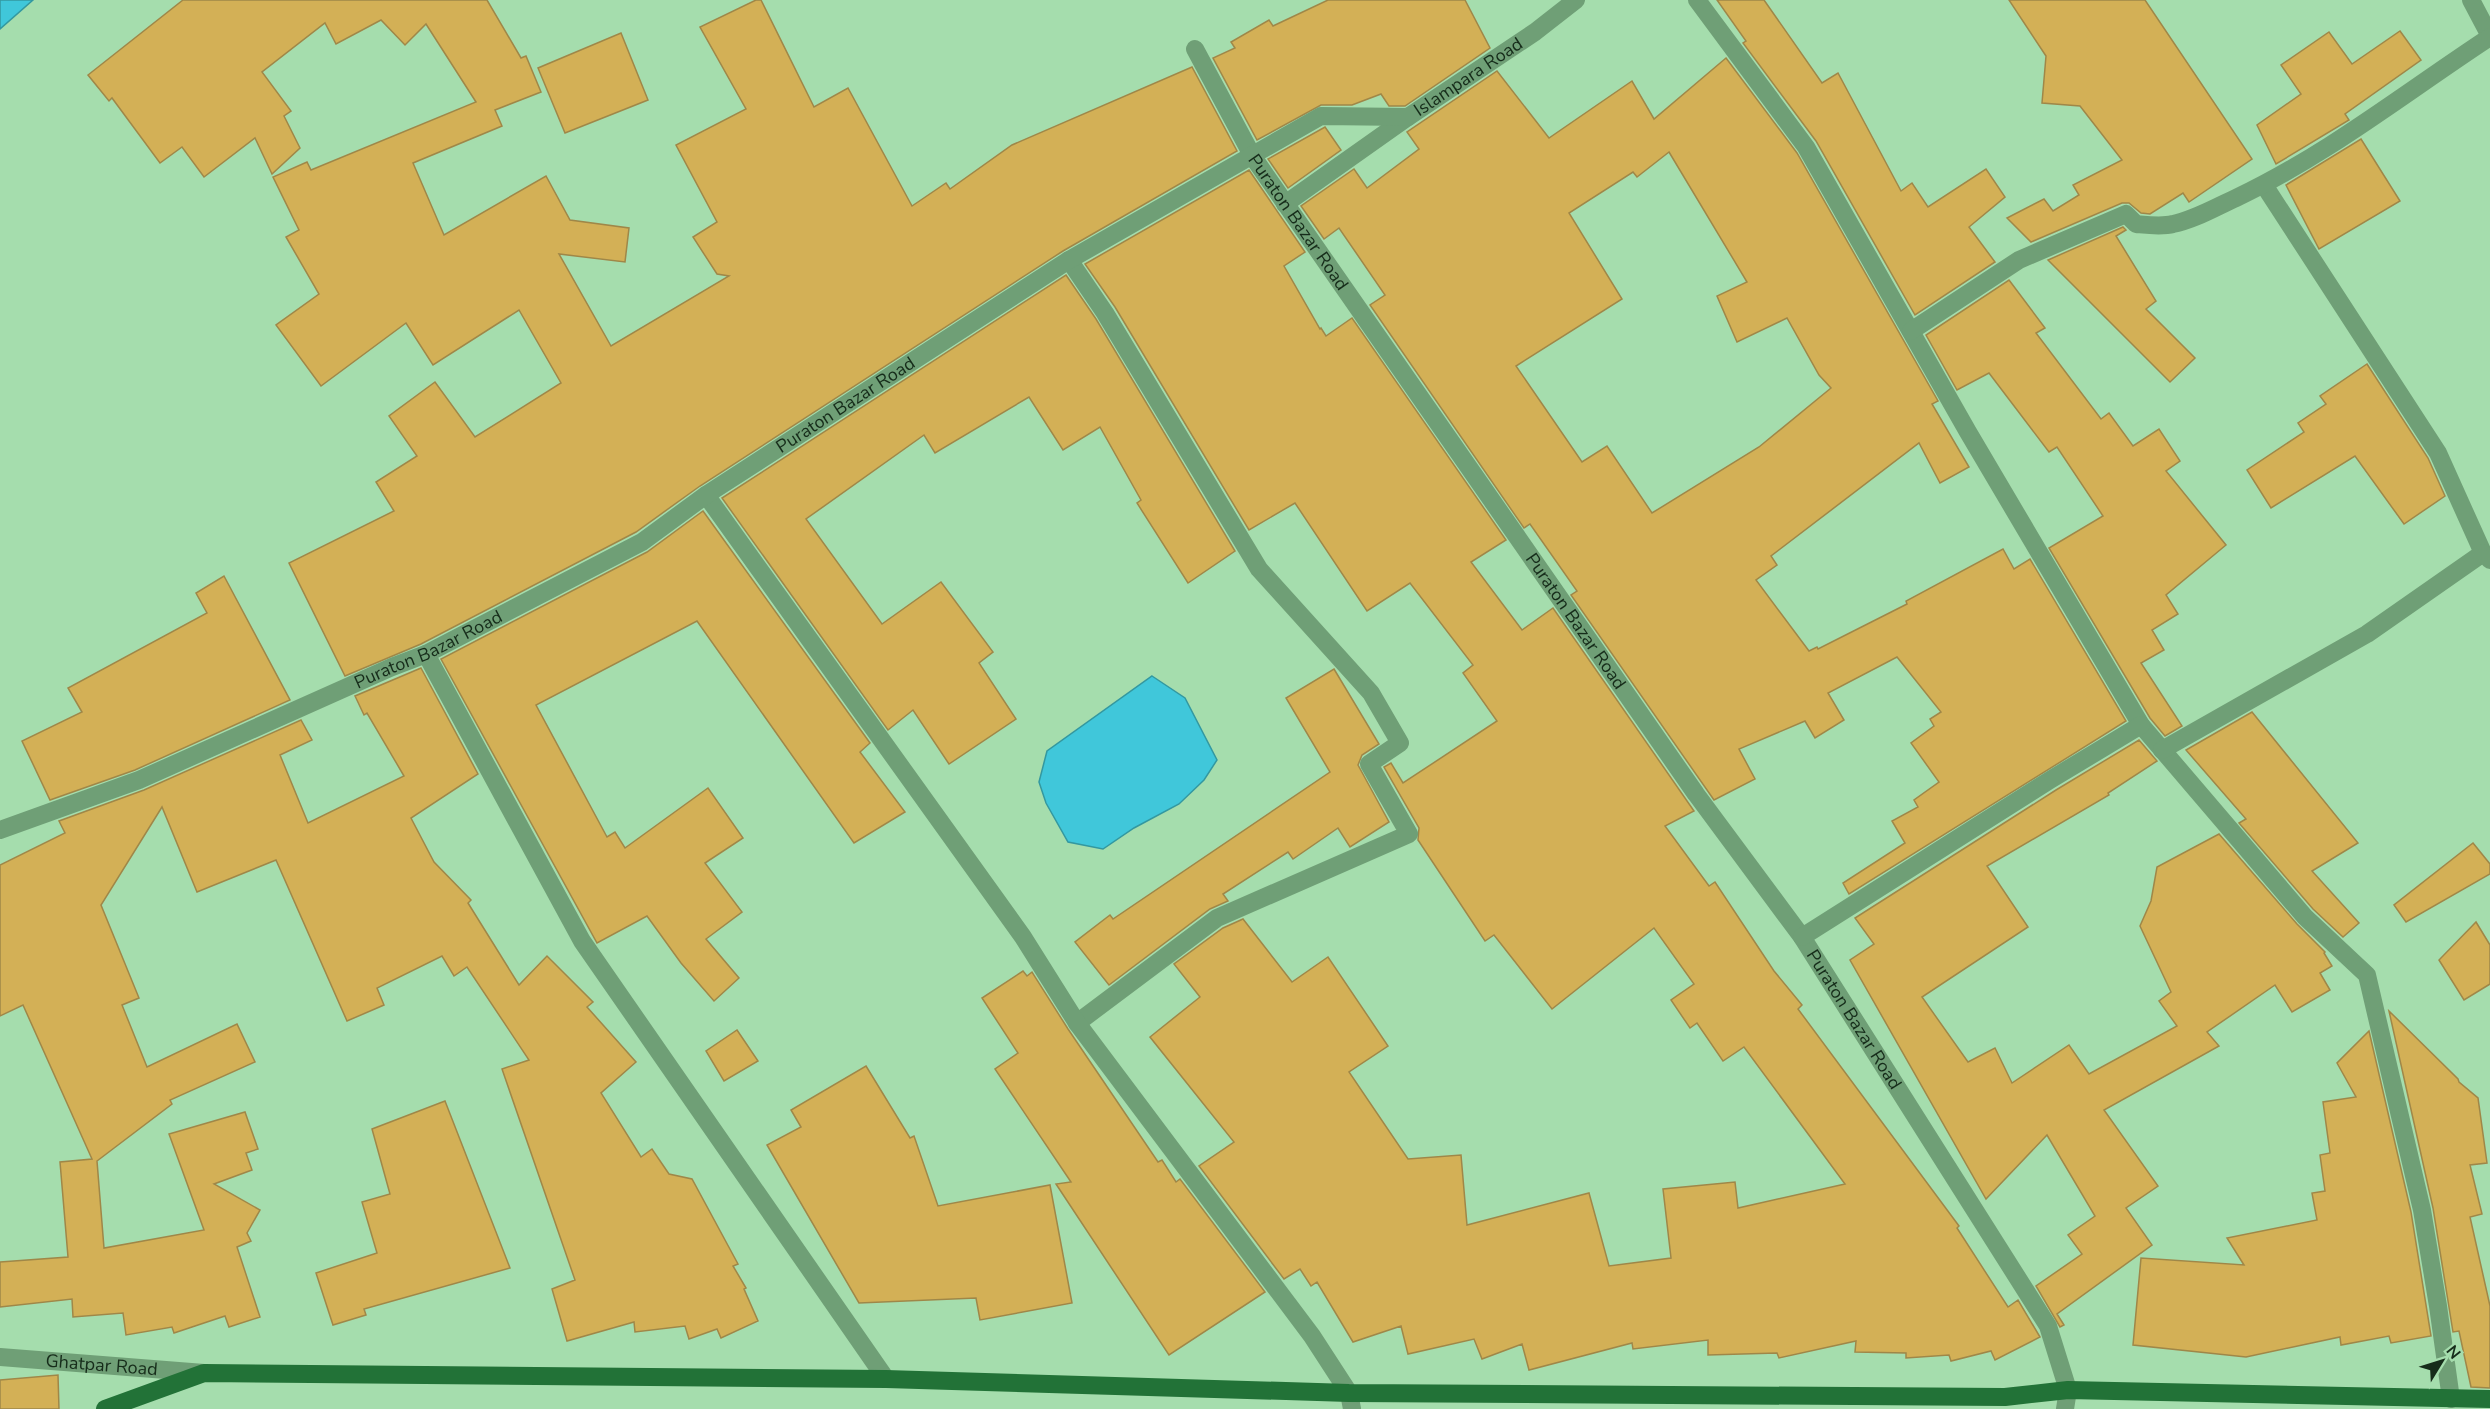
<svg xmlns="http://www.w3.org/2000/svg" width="2490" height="1409" font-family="'Nunito Sans',sans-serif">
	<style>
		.water { fill: #40c7da; stroke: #3398a0; stroke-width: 1.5 }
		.building { fill: #d3b056; stroke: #9f8748; stroke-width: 1.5; fill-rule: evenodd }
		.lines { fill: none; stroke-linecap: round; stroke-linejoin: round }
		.minor { stroke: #6f9f76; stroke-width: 18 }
		.major { stroke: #227237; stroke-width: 18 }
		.labels { text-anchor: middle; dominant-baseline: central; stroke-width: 4.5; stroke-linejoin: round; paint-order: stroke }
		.street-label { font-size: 18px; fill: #162c1a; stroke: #a5ddad }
	</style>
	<rect width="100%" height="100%" fill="#a5ddad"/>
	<!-- water -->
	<g class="water">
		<path d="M 0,0 L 33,0 L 0,29 Z"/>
		<path d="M 1152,676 L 1185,698 L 1217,760 L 1204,780 L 1179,804 L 1134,828 L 1103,849 L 1068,842 L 1046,803 L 1039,782 L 1047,751 Z"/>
	</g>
	<!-- building -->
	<g class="building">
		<path d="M 183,0 L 487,0 L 521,58 L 526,56 L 541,92 L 495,110 L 502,126 L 413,163 L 444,235 L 546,176 L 570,220 L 629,228 L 625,262 L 559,254 L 611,346 L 729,276 L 717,274 L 693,237 L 717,222 L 676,145 L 746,109 L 700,27 L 756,0 L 761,0 L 814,107 L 848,88 L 912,206 L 946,183 L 950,189 L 1012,145 L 1192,67 L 1237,151 L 1063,251 L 700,486 L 636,532 L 421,644 L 345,676 L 289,563 L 394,511 L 376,482 L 417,456 L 389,416 L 435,382 L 475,437 L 561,383 L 519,310 L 433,365 L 406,323 L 321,386 L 276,325 L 319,294 L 286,237 L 299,230 L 273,177 L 307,162 L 311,170 L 476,102 L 426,24 L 405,45 L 381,20 L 336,44 L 325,23 L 262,72 L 291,111 L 284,116 L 300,148 L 272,174 L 255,138 L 204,177 L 182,147 L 160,163 L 112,98 L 109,101 L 88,75 Z"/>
		<path d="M 1328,0 L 1465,0 L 1490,48 L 1405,106 L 1389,106 L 1381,94 L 1352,105 L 1321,105 L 1257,140 L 1213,58 L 1235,48 L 1231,42 L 1269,20 L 1273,26 Z"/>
		<path d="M 1717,0 L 1764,0 L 1822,83 L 1838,73 L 1901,191 L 1912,183 L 1928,207 L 1986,169 L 2005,197 L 1969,227 L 1995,262 L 1915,315 L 1816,141 L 1743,43 L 1746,41 Z"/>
		<path d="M 2009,0 L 2145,0 L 2252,159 L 2189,202 L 2183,193 L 2150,214 L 2141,213 L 2129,203 L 2122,203 L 2031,242 L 2007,218 L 2044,199 L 2053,211 L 2079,195 L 2073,185 L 2122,160 L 2080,106 L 2042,103 L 2046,56 Z"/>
		<path d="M 2400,31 L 2421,60 L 2345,114 L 2349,120 L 2276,164 L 2257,125 L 2301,94 L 2281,65 L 2329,32 L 2352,64 Z"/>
		<path d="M 621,33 L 648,100 L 565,133 L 538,68 Z"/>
		<path d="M 1726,58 L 1797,153 L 1938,401 L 1932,404 L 1969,467 L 1940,483 L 1919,443 L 1771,556 L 1777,565 L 1756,580 L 1809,651 L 1817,647 L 1818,649 L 1907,604 L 1906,601 L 2003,549 L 2014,569 L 2030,559 L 2126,721 L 1849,894 L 1843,883 L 1905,843 L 1892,821 L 1918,807 L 1914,800 L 1939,782 L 1911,743 L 1934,726 L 1930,719 L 1941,712 L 1897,657 L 1828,693 L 1844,720 L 1815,738 L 1805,721 L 1739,749 L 1755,779 L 1714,800 L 1571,595 L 1577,591 L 1530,524 L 1524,528 L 1370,305 L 1385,295 L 1339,228 L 1324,239 L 1301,206 L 1354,169 L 1367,188 L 1419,149 L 1407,132 L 1497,71 L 1549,138 L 1632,81 L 1654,119 ZM 1669,152 L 1747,282 L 1717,296 L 1737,342 L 1787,318 L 1819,375 L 1831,388 L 1759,447 L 1652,513 L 1607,446 L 1582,462 L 1516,366 L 1622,299 L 1569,213 L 1633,172 L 1637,177 Z"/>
		<path d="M 1325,127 L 1341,150 L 1288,188 L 1268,159 Z"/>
		<path d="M 2361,139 L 2400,201 L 2319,249 L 2286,185 Z"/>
		<path d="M 1249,170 L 1305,252 L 1284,266 L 1320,329 L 1321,328 L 1326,336 L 1352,318 L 1506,540 L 1471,562 L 1522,630 L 1553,608 L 1694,811 L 1665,826 L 1709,886 L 1715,882 L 1774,971 L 1802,1005 L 1798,1009 L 1959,1226 L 1957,1228 L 2008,1307 L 2018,1300 L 2040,1337 L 1995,1360 L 1991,1351 L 1951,1361 L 1949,1355 L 1906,1358 L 1906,1353 L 1855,1352 L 1856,1341 L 1779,1358 L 1777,1353 L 1708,1355 L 1708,1340 L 1633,1349 L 1632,1343 L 1529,1370 L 1522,1344 L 1482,1359 L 1474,1339 L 1408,1354 L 1401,1326 L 1353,1342 L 1317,1282 L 1311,1286 L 1300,1269 L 1284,1279 L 1199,1166 L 1234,1142 L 1150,1037 L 1200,997 L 1174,964 L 1223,928 L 1243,919 L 1292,982 L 1328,957 L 1388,1046 L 1349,1072 L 1408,1159 L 1461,1155 L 1467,1225 L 1589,1193 L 1609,1266 L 1671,1258 L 1663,1189 L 1735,1182 L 1738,1208 L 1845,1184 L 1744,1047 L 1723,1061 L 1697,1023 L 1690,1028 L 1671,1000 L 1694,984 L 1654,928 L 1552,1009 L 1494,935 L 1485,941 L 1418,840 L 1419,828 L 1384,767 L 1391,763 L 1403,783 L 1497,721 L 1463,673 L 1473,665 L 1410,583 L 1367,611 L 1295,503 L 1249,530 L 1115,307 L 1085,264 Z"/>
		<path d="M 2123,227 L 2126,230 L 2116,236 L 2156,301 L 2146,309 L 2195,358 L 2170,382 L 2048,260 Z"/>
		<path d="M 1066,275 L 1096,319 L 1235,551 L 1188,583 L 1137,503 L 1141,500 L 1100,427 L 1063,450 L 1029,397 L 935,453 L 924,435 L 806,519 L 882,624 L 941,582 L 993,652 L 979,663 L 1016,719 L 949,764 L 913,710 L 888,730 L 722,498 Z"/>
		<path d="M 2009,280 L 2045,328 L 2036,333 L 2101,419 L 2109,413 L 2133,446 L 2159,429 L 2180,461 L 2166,471 L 2226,545 L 2166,595 L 2178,614 L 2152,630 L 2164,650 L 2141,663 L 2182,726 L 2165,736 L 2150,718 L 2049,548 L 2103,516 L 2057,447 L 2049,452 L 1989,373 L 1957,390 L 1926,335 Z"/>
		<path d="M 2367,364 L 2428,458 L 2445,496 L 2404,524 L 2355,456 L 2271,508 L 2247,470 L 2304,432 L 2298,423 L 2326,404 L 2320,396 Z"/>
		<path d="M 703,511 L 870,743 L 860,752 L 905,812 L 854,843 L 697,621 L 536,705 L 607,837 L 615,832 L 625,848 L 708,788 L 743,838 L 705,863 L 742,912 L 706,939 L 739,978 L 714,1001 L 681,963 L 647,916 L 597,943 L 441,659 L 647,552 Z"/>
		<path d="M 224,576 L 290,700 L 135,770 L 50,800 L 22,741 L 82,712 L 68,688 L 207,613 L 196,593 Z"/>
		<path d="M 421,668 L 478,774 L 411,818 L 434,862 L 471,900 L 468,903 L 519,985 L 547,956 L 593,1002 L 587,1007 L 636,1062 L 601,1093 L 641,1157 L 652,1149 L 669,1174 L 692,1179 L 738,1264 L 733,1266 L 746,1288 L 744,1289 L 758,1321 L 721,1338 L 717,1329 L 689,1339 L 685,1326 L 635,1332 L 634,1322 L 567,1341 L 552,1289 L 575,1280 L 502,1069 L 529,1060 L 467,967 L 454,976 L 442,956 L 377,988 L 384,1005 L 347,1021 L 276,860 L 197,892 L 162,807 L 101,905 L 139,998 L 122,1005 L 147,1067 L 237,1024 L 255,1062 L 170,1100 L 172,1104 L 97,1161 L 104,1248 L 204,1230 L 169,1134 L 245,1112 L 258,1149 L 246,1153 L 252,1170 L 214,1184 L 260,1210 L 247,1233 L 251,1241 L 237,1247 L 260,1317 L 229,1327 L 225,1316 L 174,1333 L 172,1327 L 126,1335 L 123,1313 L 73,1317 L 72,1299 L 0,1307 L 0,1262 L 68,1257 L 60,1162 L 92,1159 L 23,1005 L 0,1016 L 0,865 L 65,833 L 59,821 L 144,790 L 301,720 L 312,740 L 280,755 L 308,823 L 404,776 L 367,713 L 364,715 L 355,696 Z"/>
		<path d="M 1334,669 L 1379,744 L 1362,755 L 1358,765 L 1389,822 L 1350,847 L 1338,828 L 1293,859 L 1288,852 L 1223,894 L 1228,901 L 1210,909 L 1109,985 L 1075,942 L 1110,915 L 1113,919 L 1330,772 L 1286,698 Z"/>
		<path d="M 2252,712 L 2358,843 L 2312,871 L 2359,923 L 2343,937 L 2313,909 L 2239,823 L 2246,819 L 2186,750 Z"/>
		<path d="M 2139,740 L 2157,761 L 2108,793 L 2109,795 L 1987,866 L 2028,927 L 1922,997 L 1968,1062 L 1995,1048 L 2012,1083 L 2069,1045 L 2089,1074 L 2177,1026 L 2159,1001 L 2171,992 L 2140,926 L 2151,901 L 2157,867 L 2219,834 L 2297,924 L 2325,952 L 2324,953 L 2332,966 L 2320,973 L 2330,990 L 2292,1012 L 2275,985 L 2207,1032 L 2219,1046 L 2104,1110 L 2158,1186 L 2126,1208 L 2152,1245 L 2057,1314 L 2064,1325 L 2060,1327 L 2036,1286 L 2082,1254 L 2068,1235 L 2095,1216 L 2047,1135 L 1986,1199 L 1850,960 L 1874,944 L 1855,918 L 2056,790 Z"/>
		<path d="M 2473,843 L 2490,864 L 2490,874 L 2406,922 L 2394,905 Z"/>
		<path d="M 2476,922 L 2490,945 L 2490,984 L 2464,1000 L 2439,960 Z"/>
		<path d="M 1023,971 L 1027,976 L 1032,972 L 1068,1029 L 1158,1162 L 1162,1160 L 1176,1182 L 1180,1179 L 1265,1292 L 1169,1355 L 1056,1184 L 1071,1182 L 995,1069 L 1018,1053 L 982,998 Z"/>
		<path d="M 2389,1011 L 2458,1079 L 2459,1082 L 2478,1098 L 2487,1163 L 2470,1165 L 2482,1214 L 2470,1217 L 2490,1306 L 2490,1388 L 2471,1387 L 2459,1331 L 2453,1332 L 2433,1208 Z"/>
		<path d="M 737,1030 L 758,1061 L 724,1081 L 706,1051 Z"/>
		<path d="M 2369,1031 L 2411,1212 L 2431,1336 L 2391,1343 L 2389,1336 L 2341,1345 L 2340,1337 L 2246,1357 L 2133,1345 L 2141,1258 L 2244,1265 L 2227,1238 L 2317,1220 L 2312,1193 L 2325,1191 L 2320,1155 L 2330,1153 L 2323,1102 L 2356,1097 L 2337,1063 Z"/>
		<path d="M 866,1066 L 910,1138 L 914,1136 L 938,1206 L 1050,1185 L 1072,1303 L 980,1320 L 976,1298 L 859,1303 L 767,1145 L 801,1127 L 791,1110 Z"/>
		<path d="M 445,1101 L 510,1268 L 364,1309 L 366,1315 L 333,1325 L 316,1273 L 377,1253 L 362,1202 L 390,1194 L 372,1129 Z"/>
		<path d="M 58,1375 L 59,1409 L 0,1409 L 0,1380 Z"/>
	</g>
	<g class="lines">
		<!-- minor -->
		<g class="minor">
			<path d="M 1697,0 L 1806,147 L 1968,432 L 2141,725 L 2305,917 L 2367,975 L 2422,1210 L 2438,1306 L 2451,1399"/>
			<path d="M 2471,0 L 2490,36"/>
			<path id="s1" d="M 1195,49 L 1253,157 L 1696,794 L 1802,937 L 2048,1326 L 2068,1390 L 2065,1409"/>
			<path d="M 2264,185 L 2438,453 L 2483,553"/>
			<path d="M 1285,204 L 1408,117"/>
			<path d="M 1069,260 L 1105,313 L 1259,569 L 1371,693 L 1400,743 L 1369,764 L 1409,834 L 1217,918 L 1077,1023"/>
			<path d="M 1911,331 L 2019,260 L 2126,214 L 2136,224 C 2147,225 2162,227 2173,224 C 2194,220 2216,207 2236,198 C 2327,155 2406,92 2490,37"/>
			<path d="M 706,495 L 1023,937 L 1077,1023 L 1312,1336 L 1349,1393 L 1352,1409"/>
			<path d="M 426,654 L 582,941 L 886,1379"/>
			<path d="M 2162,750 L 2367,634 L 2483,553 L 2490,560"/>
			<path id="s2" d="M 0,830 L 139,780 L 392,667 L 426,654 L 642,542 L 706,495 L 1069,260 L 1321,116 L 1408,117 L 1535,32 L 1576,0"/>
			<path d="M 1802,937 L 2050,780 L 2141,725"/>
			<path id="s3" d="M 0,1357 L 204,1373"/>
		</g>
		<!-- major -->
		<path class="major" d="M 105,1409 L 204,1373 L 886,1379 L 1349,1393 L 2005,1397 L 2068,1390 L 2490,1399"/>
	</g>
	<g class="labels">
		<!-- street labels -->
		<g class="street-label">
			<text stroke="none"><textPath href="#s2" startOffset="1666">Islampara Road</textPath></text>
			<text stroke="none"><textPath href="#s1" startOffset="202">Puraton Bazar Road</textPath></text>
			<text stroke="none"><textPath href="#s2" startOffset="950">Puraton Bazar Road</textPath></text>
			<text stroke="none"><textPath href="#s1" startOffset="688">Puraton Bazar Road</textPath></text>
			<text stroke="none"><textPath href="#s2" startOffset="465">Puraton Bazar Road</textPath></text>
			<text stroke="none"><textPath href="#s1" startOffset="1174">Puraton Bazar Road</textPath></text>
			<text stroke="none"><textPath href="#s3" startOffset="102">Ghatpar Road</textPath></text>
		</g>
	</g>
	<!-- north arrow -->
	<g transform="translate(2442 1361) rotate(52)" stroke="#a5ddad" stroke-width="4.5" paint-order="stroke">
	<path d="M0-4.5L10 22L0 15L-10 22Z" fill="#162c1a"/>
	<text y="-9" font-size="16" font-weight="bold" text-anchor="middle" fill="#162c1a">N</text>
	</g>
</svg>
